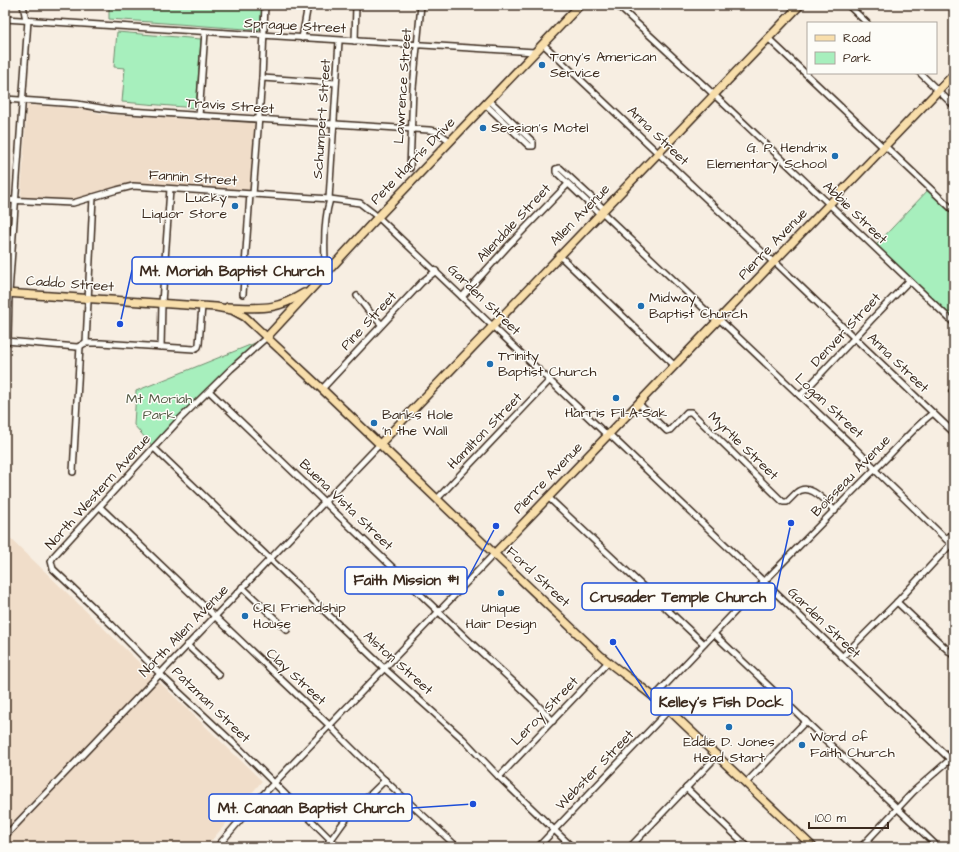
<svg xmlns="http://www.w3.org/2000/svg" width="959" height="852" font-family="'Architects Daughter',sans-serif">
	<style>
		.built { fill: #f0ddc9 }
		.green { fill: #a7efbd; stroke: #718c6e }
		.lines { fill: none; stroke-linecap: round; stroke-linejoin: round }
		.minor-casing { stroke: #3b2a1e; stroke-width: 8 }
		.major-casing { stroke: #3b2a1e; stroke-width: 10 }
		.minor { stroke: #fdfcf7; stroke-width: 5 }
		.major { stroke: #f8deab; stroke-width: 7 }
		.poi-dot { fill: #1f6fb2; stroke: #fdfcf7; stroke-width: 1.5 }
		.labels { text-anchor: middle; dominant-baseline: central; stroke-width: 3; stroke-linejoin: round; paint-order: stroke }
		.street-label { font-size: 14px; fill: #3b2a1e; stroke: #fdfcf7 }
		.poi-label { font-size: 14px; fill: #3b2a1e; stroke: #fdfcf7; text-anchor: start }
		.park-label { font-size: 14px; fill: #565b46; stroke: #fdfcf7 }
		.leader { fill: none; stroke: #1d4ed8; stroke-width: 1.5 }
		.callout-dot { fill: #1d4ed8; stroke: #fdfcf7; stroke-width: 1.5 }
		.callout { fill: #fdfcf7; stroke: #1d4ed8; stroke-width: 1.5 }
		.callout-label { font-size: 15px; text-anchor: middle; font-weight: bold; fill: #3b2a1e }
	</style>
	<rect width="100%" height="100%" fill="#f7eee2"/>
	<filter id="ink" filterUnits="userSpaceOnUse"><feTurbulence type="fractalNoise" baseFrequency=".025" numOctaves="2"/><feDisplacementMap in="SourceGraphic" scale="8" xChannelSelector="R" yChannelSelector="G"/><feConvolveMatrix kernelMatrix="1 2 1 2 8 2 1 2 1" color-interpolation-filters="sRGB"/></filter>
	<g filter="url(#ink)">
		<!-- built -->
		<g class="built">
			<path d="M 27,105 L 84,109 L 102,114 L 253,123 L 255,126 L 251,188 L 247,191 L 148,184 L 126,185 L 70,202 L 23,198 L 21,195 Z"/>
			<path d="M 5,533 L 262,781 L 206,847 L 5,847 Z"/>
		</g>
		<!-- green -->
		<g class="green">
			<path d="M 109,5 L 262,5 L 260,30 L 109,19 Z"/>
			<path d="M 117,32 L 201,39 L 196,108 L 122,102 L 125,68 L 114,67 Z"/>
			<path d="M 930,188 L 954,211 L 954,324 L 874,247 Z"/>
			<path d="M 255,343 L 256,347 L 231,369 L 154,448 L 134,425 L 136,391 Z"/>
		</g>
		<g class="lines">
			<defs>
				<g id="minor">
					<path d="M 23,5 L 26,20"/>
					<path d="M 617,5 L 724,104 L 954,323"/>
					<path d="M 848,5 L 867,23"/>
					<path d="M 5,19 L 535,52"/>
					<path d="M 302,38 L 308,5"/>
					<path d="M 768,38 L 883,147"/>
					<path d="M 355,41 L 356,5"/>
					<path d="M 543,44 L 773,262"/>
					<path d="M 920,73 L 954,106"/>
					<path d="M 262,78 L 336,83"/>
					<path d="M 5,99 L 77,104 L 113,110 L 429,130 L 436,131 L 450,141"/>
					<path d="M 485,104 L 529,146 L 533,146 L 533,142 L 489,100"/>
					<path d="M 199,116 L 205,32"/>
					<path d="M 884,145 L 954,211"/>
					<path d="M 410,168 L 413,88 L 421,5"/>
					<path d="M 253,194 L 262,78 L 265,5"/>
					<path d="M 329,199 L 339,41"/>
					<path d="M 5,200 L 73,203 L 117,190 L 133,186 L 330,199 L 360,203 L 378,217 L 607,435"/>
					<path d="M 602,212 L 717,321"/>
					<path d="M 600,214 L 556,172 L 556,169 L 560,168 L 604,209"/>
					<path d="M 560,256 L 674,365"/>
					<path d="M 325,260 C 324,239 324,219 330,199"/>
					<path d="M 774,261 L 954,433"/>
					<path d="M 243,294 L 250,194"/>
					<path d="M 357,296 L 367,309 L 381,324"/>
					<path d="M 462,297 L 508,246 L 568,184"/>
					<path d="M 719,319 L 854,447 L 872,465 L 877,472 L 954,547"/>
					<path d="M 267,337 L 231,369 L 180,419 L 53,557 L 51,561 L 53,569 L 112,625 L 166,680 L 241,750 L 338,847"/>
					<path d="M 6,341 L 77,347 L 80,346 L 85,343 L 101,343 L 194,349 L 198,347 L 199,344 L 202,306"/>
					<path d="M 8,341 L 9,293 L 28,20"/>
					<path d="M 86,343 L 93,197"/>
					<path d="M 161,347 L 162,303 L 170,189"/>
					<path d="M 322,389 L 422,282 L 436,271"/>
					<path d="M 209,391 L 468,640 L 532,699 L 553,721"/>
					<path d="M 952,391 L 954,389"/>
					<path d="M 800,396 L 873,318 L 909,281"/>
					<path d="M 638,403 L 667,431 L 670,430 L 687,412 L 691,412 L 783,502 L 787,502 C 790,499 793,496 796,493 C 810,481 825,502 835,511"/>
					<path d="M 609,434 L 954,763"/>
					<path d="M 154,448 L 385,669 L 463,739 L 499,777 L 572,847"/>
					<path d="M 73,472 L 80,346"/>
					<path d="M 548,497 L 704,644"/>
					<path d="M 437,499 L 550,380"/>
					<path d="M 100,507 L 330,726 C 370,769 415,807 457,847"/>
					<path d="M 946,539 L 954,533"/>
					<path d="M 242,587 L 287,630"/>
					<path d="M 897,602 L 954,656"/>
					<path d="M 714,634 L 938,847"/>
					<path d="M 187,645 L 219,675"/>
					<path d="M 842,657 L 897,602 L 951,544"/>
					<path d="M 655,696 L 744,602 L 870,474 C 892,455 909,431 933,413"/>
					<path d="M 499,777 L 608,662"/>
					<path d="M 746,783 L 806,721"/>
					<path d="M 686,788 L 748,847"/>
					<path d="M 5,836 L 380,444"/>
					<path d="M 217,847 L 255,803 L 494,554"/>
					<path d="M 324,847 C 334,838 339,827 347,818 C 359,804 373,793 385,780"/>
					<path d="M 538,847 L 669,710"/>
					<path d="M 630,847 L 718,755"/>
					<path d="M 861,847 L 914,791 L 954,756"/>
				</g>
				<g id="major">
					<path d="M 5,293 L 216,307 L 232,310 L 245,317 L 322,389 L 601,656 C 623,675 648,690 669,710 L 813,847"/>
					<path d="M 228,307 C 262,308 275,311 304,293"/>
					<path d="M 267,337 L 378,217 L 580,5"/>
					<path d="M 380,444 L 800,5"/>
					<path d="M 494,554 L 954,74"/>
				</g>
			</defs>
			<!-- minor casing -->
			<use href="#minor" class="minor-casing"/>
			<!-- major casing -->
			<use href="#major" class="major-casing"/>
			<!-- minor -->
			<use href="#minor" class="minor"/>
			<!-- major -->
			<use href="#major" class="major"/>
		</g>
	</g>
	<!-- markers -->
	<g class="poi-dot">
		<circle cx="542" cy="65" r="4"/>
		<circle cx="483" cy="128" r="4"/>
		<circle cx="835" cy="156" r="4"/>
		<circle cx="235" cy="206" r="4"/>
		<circle cx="641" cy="306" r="4"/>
		<circle cx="490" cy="364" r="4"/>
		<circle cx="616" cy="398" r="4"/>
		<circle cx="374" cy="423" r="4"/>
		<circle cx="501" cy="593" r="4"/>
		<circle cx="245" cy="616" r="4"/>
		<circle cx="729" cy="727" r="4"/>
		<circle cx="802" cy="745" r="4"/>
	</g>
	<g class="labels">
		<!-- street labels -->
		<g class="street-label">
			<text transform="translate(295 26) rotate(3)">Sprague Street</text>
			<text transform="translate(403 86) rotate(-86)">Lawrence Street</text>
			<text transform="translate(230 106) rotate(4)">Travis Street</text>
			<text transform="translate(322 119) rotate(-86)">Schumpert Street</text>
			<text transform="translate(658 136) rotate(44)">Anna Street</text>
			<text transform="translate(413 161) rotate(-46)">Pete Harris Drive</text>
			<text transform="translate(193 178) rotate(4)">Fannin Street</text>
			<text transform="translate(855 213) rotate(44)">Abbie Street</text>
			<text transform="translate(580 215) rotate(-46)">Allen Avenue</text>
			<text transform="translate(514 223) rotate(-47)">Allendale Street</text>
			<text transform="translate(773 244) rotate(-46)">Pierre Avenue</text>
			<text transform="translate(70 284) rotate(4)">Caddo Street</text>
			<text transform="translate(484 300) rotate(44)">Garden Street</text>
			<text transform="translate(369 321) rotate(-47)">Pine Street</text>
			<text transform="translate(846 330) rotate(-47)">Denver Street</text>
			<text transform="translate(898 363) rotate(44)">Anna Street</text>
			<text transform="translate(829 406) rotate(43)">Logan Street</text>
			<text transform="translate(485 431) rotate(-46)">Hamilton Street</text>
			<text transform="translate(743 446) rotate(44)">Myrtle Street</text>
			<text transform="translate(851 476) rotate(-46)">Boisseau Avenue</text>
			<text transform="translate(548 478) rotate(-46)">Pierre Avenue</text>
			<text transform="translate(98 492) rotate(-48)">North Western Avenue</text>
			<text transform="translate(346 505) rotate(44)">Buena Vista Street</text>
			<text transform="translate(538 577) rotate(43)">Ford Street</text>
			<text transform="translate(824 623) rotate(44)">Garden Street</text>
			<text transform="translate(184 631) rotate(-46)">North Allen Avenue</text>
			<text transform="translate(398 663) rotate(42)">Alston Street</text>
			<text transform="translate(296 677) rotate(43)">Clay Street</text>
			<text transform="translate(211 705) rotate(44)">Patzman Street</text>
			<text transform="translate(545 711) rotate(-46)">Leroy Street</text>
			<text transform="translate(595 770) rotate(-46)">Webster Street</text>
		</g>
		<!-- poi labels -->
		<g class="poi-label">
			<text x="550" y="57">Tony's American<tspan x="550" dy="16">Service</tspan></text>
			<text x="491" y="128">Session's Motel</text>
			<text x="827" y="148" text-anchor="end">G. P. Hendrix<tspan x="827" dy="16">Elementary School</tspan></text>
			<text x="227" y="198" text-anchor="end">Lucky<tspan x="227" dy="16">Liquor Store</tspan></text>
			<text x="649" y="298">Midway<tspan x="649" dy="16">Baptist Church</tspan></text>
			<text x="498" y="356">Trinity<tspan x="498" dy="16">Baptist Church</tspan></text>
			<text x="616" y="413" text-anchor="middle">Harris Fil-A-Sak</text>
			<text x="382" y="415">Banks Hole<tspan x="382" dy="16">'n the Wall</tspan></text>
			<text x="253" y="608">CRI Friendship<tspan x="253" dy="16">House</tspan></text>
			<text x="501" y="608" text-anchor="middle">Unique<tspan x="501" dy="16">Hair Design</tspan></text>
			<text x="810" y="737">Word of<tspan x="810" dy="16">Faith Church</tspan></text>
			<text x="729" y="742" text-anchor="middle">Eddie D. Jones<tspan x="729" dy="16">Head Start</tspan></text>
		</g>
		<!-- park labels -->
		<g class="park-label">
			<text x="159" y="399">Mt Moriah<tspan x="159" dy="16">Park</tspan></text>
		</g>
	</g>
	<!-- callouts -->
	<path class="leader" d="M120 324L132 270M496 526L467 580M791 523L775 597M613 642L651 701M473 804L412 808"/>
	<g class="callout-dot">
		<circle cx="120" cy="324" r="4"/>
		<circle cx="496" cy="526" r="4"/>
		<circle cx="791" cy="523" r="4"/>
		<circle cx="613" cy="642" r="4"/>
		<circle cx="473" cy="804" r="4"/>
	</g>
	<g class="callout">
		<rect x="132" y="257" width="200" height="27" rx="4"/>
		<rect x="345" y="567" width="122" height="27" rx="4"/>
		<rect x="582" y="583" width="193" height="27" rx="4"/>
		<rect x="651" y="688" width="141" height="27" rx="4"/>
		<rect x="209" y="794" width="203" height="27" rx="4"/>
	</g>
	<g class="callout-label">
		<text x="232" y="276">Mt. Moriah Baptist Church</text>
		<text x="406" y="585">Faith Mission #1</text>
		<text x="678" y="602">Crusader Temple Church</text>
		<text x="721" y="707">Kelley's Fish Dock</text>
		<text x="311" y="813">Mt. Canaan Baptist Church</text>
	</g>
	<!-- margin -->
	<rect width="959" height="852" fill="none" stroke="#fdfcf7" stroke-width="20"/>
	<rect x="10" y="10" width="939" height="832" fill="none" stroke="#3b2a1e" stroke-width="1.5" filter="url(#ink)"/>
	<!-- legend -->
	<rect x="807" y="22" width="130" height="52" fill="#fdfcf7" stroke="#afa8a0"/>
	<rect x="815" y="35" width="20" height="6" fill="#f8deab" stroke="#afa8a0"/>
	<text x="843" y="42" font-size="12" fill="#3b2a1e">Road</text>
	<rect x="815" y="52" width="20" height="12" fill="#a7efbd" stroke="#afa8a0"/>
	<text x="843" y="62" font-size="12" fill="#3b2a1e">Park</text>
	<!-- scale -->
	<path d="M809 822v6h79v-6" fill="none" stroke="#3b2a1e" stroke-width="2"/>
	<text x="815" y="822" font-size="12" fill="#3b2a1e" stroke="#fdfcf7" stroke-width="3" paint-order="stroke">100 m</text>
</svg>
